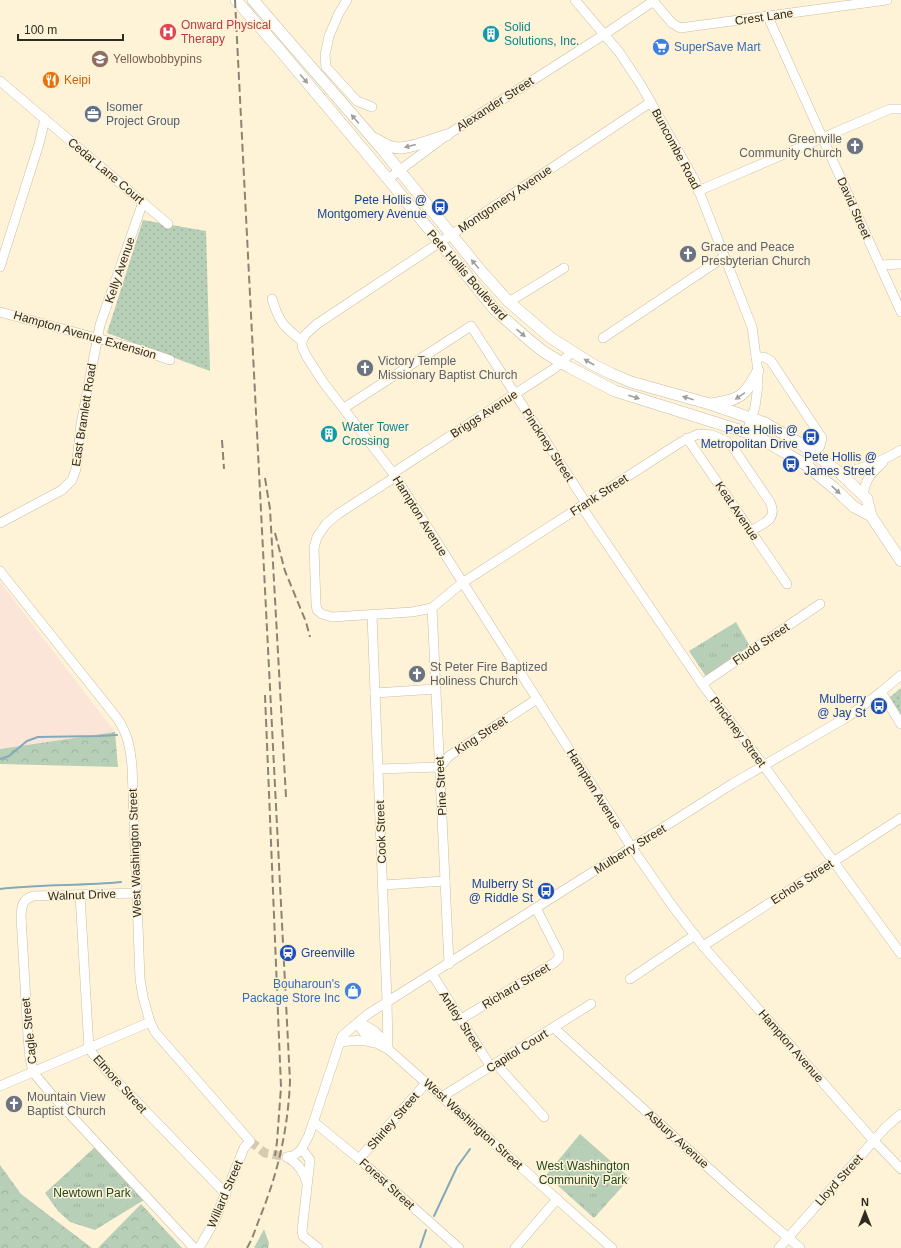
<svg xmlns="http://www.w3.org/2000/svg" width="901" height="1248" font-family="Arial,sans-serif">
	<style>
		.education { fill: #fbe5d8 }
		.grass { fill: url(#grass-dots) }
		.forest { fill: url(#forest-crowns) }
		.park { fill: url(#park-tufts) }
		.garden { fill: #b7cfb6 }
		.lines { fill: none; stroke-linecap: round; stroke-linejoin: round }
		.stream { stroke: #82aaba; stroke-width: 2 }
		.minor-tunnel { stroke: #d5cbb2; stroke-width: 9; stroke-dasharray: 9 4.5; stroke-linecap: butt }
		.minor-casing { stroke: #c9bda3; stroke-width: 10 }
		.major-casing { stroke: #c9bda3; stroke-width: 12 }
		.minor { stroke: #fff; stroke-width: 9 }
		.major { stroke: #fff; stroke-width: 11 }
		.rail { stroke: #8c8472; stroke-width: 2; stroke-dasharray: 8 4; stroke-linecap: butt }
		.oneway { fill: #a19f9b }
		.labels { text-anchor: middle; dominant-baseline: central; stroke-width: 3; stroke-linejoin: round; paint-order: stroke }
		.street-label { font-size: 12px; fill: #2e2a20; stroke: #fff3d7 }
		.health-label { font-size: 12px; fill: #be3a42; stroke: #fff3d7; text-anchor: start }
		.culture-label { font-size: 12px; fill: #0d838f; stroke: #fff3d7; text-anchor: start }
		.shop-label { font-size: 12px; fill: #366cbe; stroke: #fff3d7; text-anchor: start }
		.education-label { font-size: 12px; fill: #785e54; stroke: #fff3d7; text-anchor: start }
		.food-label { font-size: 12px; fill: #c56008; stroke: #fff3d7; text-anchor: start }
		.service-label { font-size: 12px; fill: #4e5e75; stroke: #fff3d7; text-anchor: start }
		.worship-label { font-size: 12px; fill: #5b616d; stroke: #fff3d7; text-anchor: start }
		.transit-label { font-size: 12px; fill: #164399; stroke: #fff3d7; text-anchor: end }
		.park-label { font-size: 12px; fill: #1f4721; stroke: #fff3d7 }
	</style>
	<defs>
		<pattern id="grass-dots" width="8" height="8" patternUnits="userSpaceOnUse"><rect width="8" height="8" fill="#b7cfb6"/><path d="M2 2h.1M6 6h.1" fill="none" stroke="#9eb29c" stroke-width="1.8" stroke-linecap="round"/></pattern>
		<pattern id="forest-crowns" width="20" height="18" patternUnits="userSpaceOnUse"><rect width="20" height="18" fill="#b7cfb6"/><path d="M2 6a3 3 0 1 1 6 0M12 15a3 3 0 1 1 6 0" fill="none" stroke="#9eb29c"/></pattern>
		<pattern id="park-tufts" width="24" height="20" patternUnits="userSpaceOnUse"><rect width="24" height="20" fill="#b7cfb6"/><path d="M3 7l-1-3M5 7V3M7 7l1-3M15 17l-1-3M17 17v-4M19 17l1-3" fill="none" stroke="#9eb29c"/></pattern>
	</defs>
	<rect width="100%" height="100%" fill="#fff3d7"/>
	<!-- education -->
	<path class="education" d="M 0,582 L 115,732 L 0,749 Z"/>
	<!-- grass -->
	<g class="grass">
		<path d="M 143,220 L 206,231 L 210,371 L 107,333 Z"/>
		<path d="M 901,688 L 901,716 L 892,702 L 890,697 Z"/>
	</g>
	<!-- forest -->
	<g class="forest">
		<path d="M 115,732 L 118,767 L 0,764 L 0,749 Z"/>
		<path d="M 0,1165 L 21,1194 L 92,1248 L 0,1248 Z"/>
		<path d="M 141,1204 L 182,1248 L 98,1248 Z"/>
		<path d="M 264,1229 L 269,1243 L 268,1248 L 254,1248 Z"/>
	</g>
	<!-- park -->
	<g class="park">
		<path d="M 736,622 L 751,648 L 707,678 L 689,651 Z"/>
		<path d="M 580,1134 L 630,1178 L 594,1218 L 546,1175 Z"/>
		<path d="M 95,1147 L 144,1200 L 95,1230 L 70,1222 L 58,1211 L 45,1193 Z"/>
	</g>
	<!-- garden -->
	<g class="garden">
		<path d="M 581,1142 L 603,1162 L 591,1174 L 569,1155 Z"/>
		<path d="M 125,1190 L 134,1200 L 117,1216 L 108,1207 Z"/>
	</g>
	<g class="lines">
		<!-- stream -->
		<g class="stream">
			<path d="M 0,759 L 9,756 L 27,741 L 38,737 L 99,736 L 117,735"/>
			<path d="M 0,889 C 40,884 81,886 121,882"/>
			<path d="M 434,1216 L 457,1167 L 470,1149"/>
			<path d="M 420,1248 L 426,1230"/>
		</g>
		<!-- minor-tunnel -->
		<path class="minor-tunnel" d="M 250,1141 L 265,1153 L 287,1157"/>
		<defs>
			<g id="minor">
				<path d="M 347,0 L 339,13 L 329,36 L 325,55 L 326,67 L 357,101 L 372,107"/>
				<path d="M 575,0 L 619,52 L 641,85 L 695,181 L 752,327 L 758,371 L 758,385 L 755,407 L 747,432"/>
				<path d="M 653,1 L 672,23 L 680,28 L 887,0"/>
				<path d="M 768,17 L 901,312"/>
				<path d="M 0,81 L 168,224"/>
				<path d="M 651,102 L 317,324 L 305,335 L 302,341 L 302,347 L 307,357 L 323,382 L 393,473 L 632,848 L 671,904 L 703,946 L 874,1141 L 901,1169"/>
				<path d="M 388,179 L 447,135 L 605,34 L 655,0"/>
				<path d="M 698,191 L 890,109 L 901,109"/>
				<path d="M 880,265 L 901,264"/>
				<path d="M 0,267 L 39,144 L 45,119"/>
				<path d="M 272,299 C 279,322 283,326 302,341"/>
				<path d="M 509,302 L 564,268"/>
				<path d="M 0,312 L 141,350 L 170,360"/>
				<path d="M 603,338 L 724,257"/>
				<path d="M 756,357 L 764,357 L 771,361 L 822,438 L 820,446 L 806,465"/>
				<path d="M 344,408 L 471,326 L 586,503"/>
				<path d="M 687,438 L 787,584"/>
				<path d="M 839,472 C 861,471 882,461 901,450"/>
				<path d="M 393,473 L 555,368 L 572,352"/>
				<path d="M 395,477 L 338,514 L 326,524 L 317,537 L 314,548 L 316,604 L 317,610 L 322,614 L 332,617 L 412,612 L 432,608 L 462,583 L 681,442 L 698,434 L 712,435 L 726,441 L 732,446 L 770,502 C 778,520 764,523 750,531"/>
				<path d="M 863,496 C 866,477 870,475 883,462"/>
				<path d="M 581,506 L 702,684 L 764,766 L 901,954"/>
				<path d="M 0,523 L 62,490 L 72,480 L 76,469 L 81,424 L 100,325 L 143,202"/>
				<path d="M 0,571 L 117,718 C 128,734 130,747 132,766 L 140,979 L 143,997 L 150,1022 L 155,1032 L 250,1141 L 244,1148 L 214,1222 L 199,1248"/>
				<path d="M 432,608 L 449,964"/>
				<path d="M 372,615 L 387,1001 L 388,1049"/>
				<path d="M 702,684 L 820,604"/>
				<path d="M 881,692 L 901,724"/>
				<path d="M 375,693 L 436,689"/>
				<path d="M 378,769 L 440,767 L 449,756 L 537,699"/>
				<path d="M 383,885 L 445,881"/>
				<path d="M 137,893 L 33,896 C 22,900 22,905 21,916 L 28,1037 L 30,1058 L 33,1072 L 52,1095 L 194,1248"/>
				<path d="M 80,895 L 89,1049 L 106,1070 L 226,1194"/>
				<path d="M 703,946 L 901,818"/>
				<path d="M 432,974 L 491,1067"/>
				<path d="M 630,979 L 695,935"/>
				<path d="M 461,1019 L 554,963 L 559,958 L 559,953 L 536,908"/>
				<path d="M 358,1023 C 364,1036 374,1043 388,1049 L 612,1248"/>
				<path d="M 358,1023 C 372,1027 381,1034 387,1048"/>
				<path d="M 554,1028 L 733,1190 L 800,1248"/>
				<path d="M 340,1042 C 352,1040 363,1039 374,1043"/>
				<path d="M 496,1064 L 544,1117"/>
				<path d="M 0,1086 L 150,1022"/>
				<path d="M 443,1096 L 591,1004"/>
				<path d="M 314,1122 L 359,1159 L 459,1248"/>
				<path d="M 301,1150 L 305,1153 L 310,1160 L 302,1231 L 303,1236 L 318,1248"/>
				<path d="M 287,1157 L 293,1156 L 301,1150 L 309,1135 L 342,1036 L 368,1014 L 732,784 L 849,716 L 881,692 L 901,675"/>
				<path d="M 287,1157 C 298,1163 303,1171 307,1183"/>
				<path d="M 359,1159 L 426,1083"/>
				<path d="M 515,1248 L 557,1199"/>
				<path d="M 779,1248 L 885,1128 L 901,1114"/>
			</g>
			<g id="major">
				<path d="M 236,0 L 279,49 L 388,179 L 495,310 L 529,340 L 544,352 L 569,367 L 615,391 L 755,435 L 806,465 L 834,488 L 854,507 L 871,516"/>
				<path d="M 253,0 L 382,149 L 481,271 L 509,302 L 551,338 L 592,364 L 612,374 L 631,382 L 710,404 L 765,423 L 801,444 L 839,472 L 867,499 L 871,516 L 901,561"/>
				<path d="M 376,139 C 382,143 392,148 399,148 C 413,148 433,139 447,135"/>
				<path d="M 712,404 C 741,399 744,397 758,371"/>
			</g>
		</defs>
		<!-- minor casing -->
		<use href="#minor" class="minor-casing"/>
		<!-- major casing -->
		<use href="#major" class="major-casing"/>
		<!-- minor -->
		<use href="#minor" class="minor"/>
		<!-- major -->
		<use href="#major" class="major"/>
		<!-- rail -->
		<g class="rail">
			<path d="M 235,0 L 290,1081 C 288,1129 278,1173 260,1217 C 256,1227 253,1238 247,1248"/>
			<path d="M 222,440 L 224,469"/>
			<path d="M 265,478 L 270,509 L 286,797"/>
			<path d="M 275,533 L 285,571 L 306,622 L 310,637"/>
			<path d="M 265,695 L 281,1087 L 277,1142 L 275,1156"/>
		</g>
	</g>
	<!-- one-way arrows -->
	<defs><path id="oneway-solid" d="M-6-.8H1V-3.2L6.5 0L1 3.2V.8H-6Z"/></defs>
	<g class="oneway">
		<use href="#oneway-solid" transform="translate(304 79) rotate(50)"/>
		<use href="#oneway-solid" transform="translate(355 119) rotate(-131)"/>
		<use href="#oneway-solid" transform="translate(410 146) rotate(166)"/>
		<use href="#oneway-solid" transform="translate(475 264) rotate(-130)"/>
		<use href="#oneway-solid" transform="translate(521 333) rotate(40)"/>
		<use href="#oneway-solid" transform="translate(589 362) rotate(-150)"/>
		<use href="#oneway-solid" transform="translate(740 396) rotate(146)"/>
		<use href="#oneway-solid" transform="translate(634 397) rotate(18)"/>
		<use href="#oneway-solid" transform="translate(688 398) rotate(-164)"/>
		<use href="#oneway-solid" transform="translate(836 490) rotate(43)"/>
	</g>
	<!-- icons -->
	<defs>
		<symbol id="hospital-disc" viewBox="-11 -11 22 22"><circle r="9.5" fill="#e0444e" stroke="#fff3d7"/><path d="M-5-5h3v3.5h4V-5h3V5h-3V1.5h-4V5h-3Z" fill="#fff"/></symbol>
		<symbol id="building-disc" viewBox="-11 -11 22 22"><circle r="9.5" fill="#0f9aa8" stroke="#fff3d7"/><path d="M-4-6H4V6H1V3H-1V6H-4ZM-2.5-4.3h1.7v1.8h-1.7ZM.8-4.3h1.7v1.8H.8ZM-2.5-1h1.7V.8h-1.7ZM.8-1h1.7V.8H.8Z" fill="#fff"/></symbol>
		<symbol id="supermarket-disc" viewBox="-11 -11 22 22"><circle r="9.5" fill="#3f7fe0" stroke="#fff3d7"/><path d="M-6-5.5h2.5l.6 2H6L4.5 2H-2.5L-4.4-4H-6ZM-1.5 3.2a1.3 1.3 0 1 0 .1 0ZM3 3.2a1.3 1.3 0 1 0 .1 0Z" fill="#fff"/></symbol>
		<symbol id="school-disc" viewBox="-11 -11 22 22"><circle r="9.5" fill="#8d6e63" stroke="#fff3d7"/><path d="M0-5L7-2L0 1L-7-2ZM-4 1L0 2.5L4 1V4Q0 6-4 4Z" fill="#fff"/></symbol>
		<symbol id="restaurant-disc" viewBox="-11 -11 22 22"><circle r="9.5" fill="#e8710a" stroke="#fff3d7"/><path d="M-5-6h1v4h1v-4h1v4h1v-4h1v5L-1.5 .5V6h-2V.5L-5-1ZM5-6V6H3V1.5H1.5Q1.5-4 5-6Z" fill="#fff"/></symbol>
		<symbol id="office-disc" viewBox="-11 -11 22 22"><circle r="9.5" fill="#5c6f8a" stroke="#fff3d7"/><path d="M-6-3h4V-5.5h4V-3h4V5H-6ZM-1-4.5V-3h2v-1.5ZM-6 0V1H6V0Z" fill="#fff"/></symbol>
		<symbol id="church-disc" viewBox="-11 -11 22 22"><circle r="9.5" fill="#6b7280" stroke="#fff3d7"/><path d="M-1.2-6h2.4v3.5h3.3v2.4h-3.3V6h-2.4V-.1h-3.3v-2.4h3.3Z" fill="#fff"/></symbol>
		<symbol id="bus-disc" viewBox="-11 -11 22 22"><circle r="9.5" fill="#1a4fb4" stroke="#fff3d7"/><path d="M-5-6H5V4H4V6H2V4H-2V6H-4V4H-5ZM-3.5-4V0h7V-4ZM-3.5 1.2v1.5H-2V1.2ZM2 1.2v1.5H3.5V1.2Z" fill="#fff"/></symbol>
		<symbol id="station-disc" viewBox="-11 -11 22 22"><circle r="9.5" fill="#1a4fb4" stroke="#fff3d7"/><path d="M-3-6H3Q5-6 5-4V2Q5 4 3 4L4.5 6H3L1.5 4h-3L-3 6H-4.5L-3 4Q-5 4-5 2V-4Q-5-6-3-6ZM-3.5-4v3h7v-3ZM-3.5 1v1.5H-2V1ZM2 1v1.5H3.5V1Z" fill="#fff"/></symbol>
		<symbol id="shop-disc" viewBox="-11 -11 22 22"><circle r="9.5" fill="#3f7fe0" stroke="#fff3d7"/><path d="M-5-2.5h2.3a2.7 3.5 0 0 1 5.4 0H5L5.5 6h-11ZM-1.5-2.5h3a1.5 2.3 0 0 0-3 0Z" fill="#fff"/></symbol>
	</defs>
	<g fill-rule="evenodd">
		<use href="#hospital-disc" x="158" y="22" width="20" height="20"/>
		<use href="#building-disc" x="481" y="24" width="20" height="20"/>
		<use href="#supermarket-disc" x="651" y="37" width="20" height="20"/>
		<use href="#school-disc" x="90" y="49" width="20" height="20"/>
		<use href="#restaurant-disc" x="41" y="70" width="20" height="20"/>
		<use href="#office-disc" x="83" y="104" width="20" height="20"/>
		<use href="#church-disc" x="845" y="136" width="20" height="20"/>
		<use href="#bus-disc" x="430" y="197" width="20" height="20"/>
		<use href="#church-disc" x="678" y="244" width="20" height="20"/>
		<use href="#church-disc" x="355" y="358" width="20" height="20"/>
		<use href="#building-disc" x="319" y="424" width="20" height="20"/>
		<use href="#bus-disc" x="801" y="427" width="20" height="20"/>
		<use href="#bus-disc" x="781" y="454" width="20" height="20"/>
		<use href="#church-disc" x="407" y="664" width="20" height="20"/>
		<use href="#bus-disc" x="869" y="696" width="20" height="20"/>
		<use href="#bus-disc" x="536" y="881" width="20" height="20"/>
		<use href="#station-disc" x="278" y="943" width="20" height="20"/>
		<use href="#shop-disc" x="343" y="981" width="20" height="20"/>
		<use href="#church-disc" x="4" y="1094" width="20" height="20"/>
	</g>
	<g class="labels">
		<!-- street labels -->
		<g class="street-label">
			<text transform="translate(764 17) rotate(-8)">Crest Lane</text>
			<text transform="translate(495 104) rotate(-33)">Alexander Street</text>
			<text transform="translate(676 149) rotate(62)">Buncombe Road</text>
			<text transform="translate(106 171) rotate(40)">Cedar Lane Court</text>
			<text transform="translate(505 199) rotate(-34)">Montgomery Avenue</text>
			<text transform="translate(854 208) rotate(66)">David Street</text>
			<text transform="translate(120 270) rotate(-71)">Kelly Avenue</text>
			<text transform="translate(467 275) rotate(49)">Pete Hollis Boulevard</text>
			<text transform="translate(85 335) rotate(16)">Hampton Avenue Extension</text>
			<text transform="translate(484 414) rotate(-33)">Briggs Avenue</text>
			<text transform="translate(84 415) rotate(-81)">East Bramlett Road</text>
			<text transform="translate(548 445) rotate(57)">Pinckney Street</text>
			<text transform="translate(599 495) rotate(-33)">Frank Street</text>
			<text transform="translate(737 511) rotate(56)">Keat Avenue</text>
			<text transform="translate(420 516) rotate(58)">Hampton Avenue</text>
			<text transform="translate(761 644) rotate(-34)">Fludd Street</text>
			<text transform="translate(738 732) rotate(53)">Pinckney Street</text>
			<text transform="translate(481 735) rotate(-33)">King Street</text>
			<text transform="translate(441 786) rotate(-93)">Pine Street</text>
			<text transform="translate(594 789) rotate(58)">Hampton Avenue</text>
			<text transform="translate(381 832) rotate(-92)">Cook Street</text>
			<text transform="translate(630 849) rotate(-32)">Mulberry Street</text>
			<text transform="translate(135 853) rotate(-92)">West Washington Street</text>
			<text transform="translate(802 882) rotate(-33)">Echols Street</text>
			<text transform="translate(82 895) rotate(-2)">Walnut Drive</text>
			<text transform="translate(516 986) rotate(-31)">Richard Street</text>
			<text transform="translate(461 1021) rotate(57)">Antley Street</text>
			<text transform="translate(29 1031) rotate(-96)">Cagle Street</text>
			<text transform="translate(791 1046) rotate(49)">Hampton Avenue</text>
			<text transform="translate(517 1051) rotate(-32)">Capitol Court</text>
			<text transform="translate(120 1084) rotate(48)">Elmore Street</text>
			<text transform="translate(393 1121) rotate(-49)">Shirley Street</text>
			<text transform="translate(473 1124) rotate(42)">West Washington Street</text>
			<text transform="translate(677 1139) rotate(42)">Asbury Avenue</text>
			<text transform="translate(839 1180) rotate(-48)">Lloyd Street</text>
			<text transform="translate(387 1184) rotate(42)">Forest Street</text>
			<text transform="translate(225 1194) rotate(-67)">Willard Street</text>
		</g>
		<!-- health labels -->
		<g class="health-label">
			<text x="181" y="25">Onward Physical<tspan x="181" dy="14">Therapy</tspan></text>
		</g>
		<!-- culture labels -->
		<g class="culture-label">
			<text x="504" y="27">Solid<tspan x="504" dy="14">Solutions, Inc.</tspan></text>
			<text x="342" y="427">Water Tower<tspan x="342" dy="14">Crossing</tspan></text>
		</g>
		<!-- shop labels -->
		<g class="shop-label">
			<text x="674" y="47">SuperSave Mart</text>
			<text x="340" y="984" text-anchor="end">Bouharoun's<tspan x="340" dy="14">Package Store Inc</tspan></text>
		</g>
		<!-- education labels -->
		<g class="education-label">
			<text x="113" y="59">Yellowbobbypins</text>
		</g>
		<!-- food labels -->
		<g class="food-label">
			<text x="64" y="80">Keipi</text>
		</g>
		<!-- service labels -->
		<g class="service-label">
			<text x="106" y="107">Isomer<tspan x="106" dy="14">Project Group</tspan></text>
		</g>
		<!-- worship labels -->
		<g class="worship-label">
			<text x="842" y="139" text-anchor="end">Greenville<tspan x="842" dy="14">Community Church</tspan></text>
			<text x="701" y="247">Grace and Peace<tspan x="701" dy="14">Presbyterian Church</tspan></text>
			<text x="378" y="361">Victory Temple<tspan x="378" dy="14">Missionary Baptist Church</tspan></text>
			<text x="430" y="667">St Peter Fire Baptized<tspan x="430" dy="14">Holiness Church</tspan></text>
			<text x="27" y="1097">Mountain View<tspan x="27" dy="14">Baptist Church</tspan></text>
		</g>
		<!-- transit labels -->
		<g class="transit-label">
			<text x="427" y="200">Pete Hollis @<tspan x="427" dy="14">Montgomery Avenue</tspan></text>
			<text x="798" y="430">Pete Hollis @<tspan x="798" dy="14">Metropolitan Drive</tspan></text>
			<text x="804" y="457" text-anchor="start">Pete Hollis @<tspan x="804" dy="14">James Street</tspan></text>
			<text x="866" y="699">Mulberry<tspan x="866" dy="14">@ Jay St</tspan></text>
			<text x="533" y="884">Mulberry St<tspan x="533" dy="14">@ Riddle St</tspan></text>
			<text x="301" y="953" text-anchor="start">Greenville</text>
		</g>
		<!-- park labels -->
		<g class="park-label">
			<text x="583" y="1166">West Washington<tspan x="583" dy="14">Community Park</tspan></text>
			<text x="92" y="1193">Newtown Park</text>
		</g>
	</g>
	<!-- north arrow -->
	<g transform="translate(865 1212)" stroke="#fff3d7" stroke-width="3" paint-order="stroke">
	<path d="M0-3L7 15L0 10L-7 15Z" fill="#2e2a20"/>
	<text y="-6" font-size="11" font-weight="bold" text-anchor="middle" fill="#2e2a20">N</text>
	</g>
	<!-- scale -->
	<path d="M18 34v6h105v-6" fill="none" stroke="#2e2a20" stroke-width="2"/>
	<text x="24" y="34" font-size="12" fill="#2e2a20" stroke="#fff3d7" stroke-width="3" paint-order="stroke">100 m</text>
</svg>
